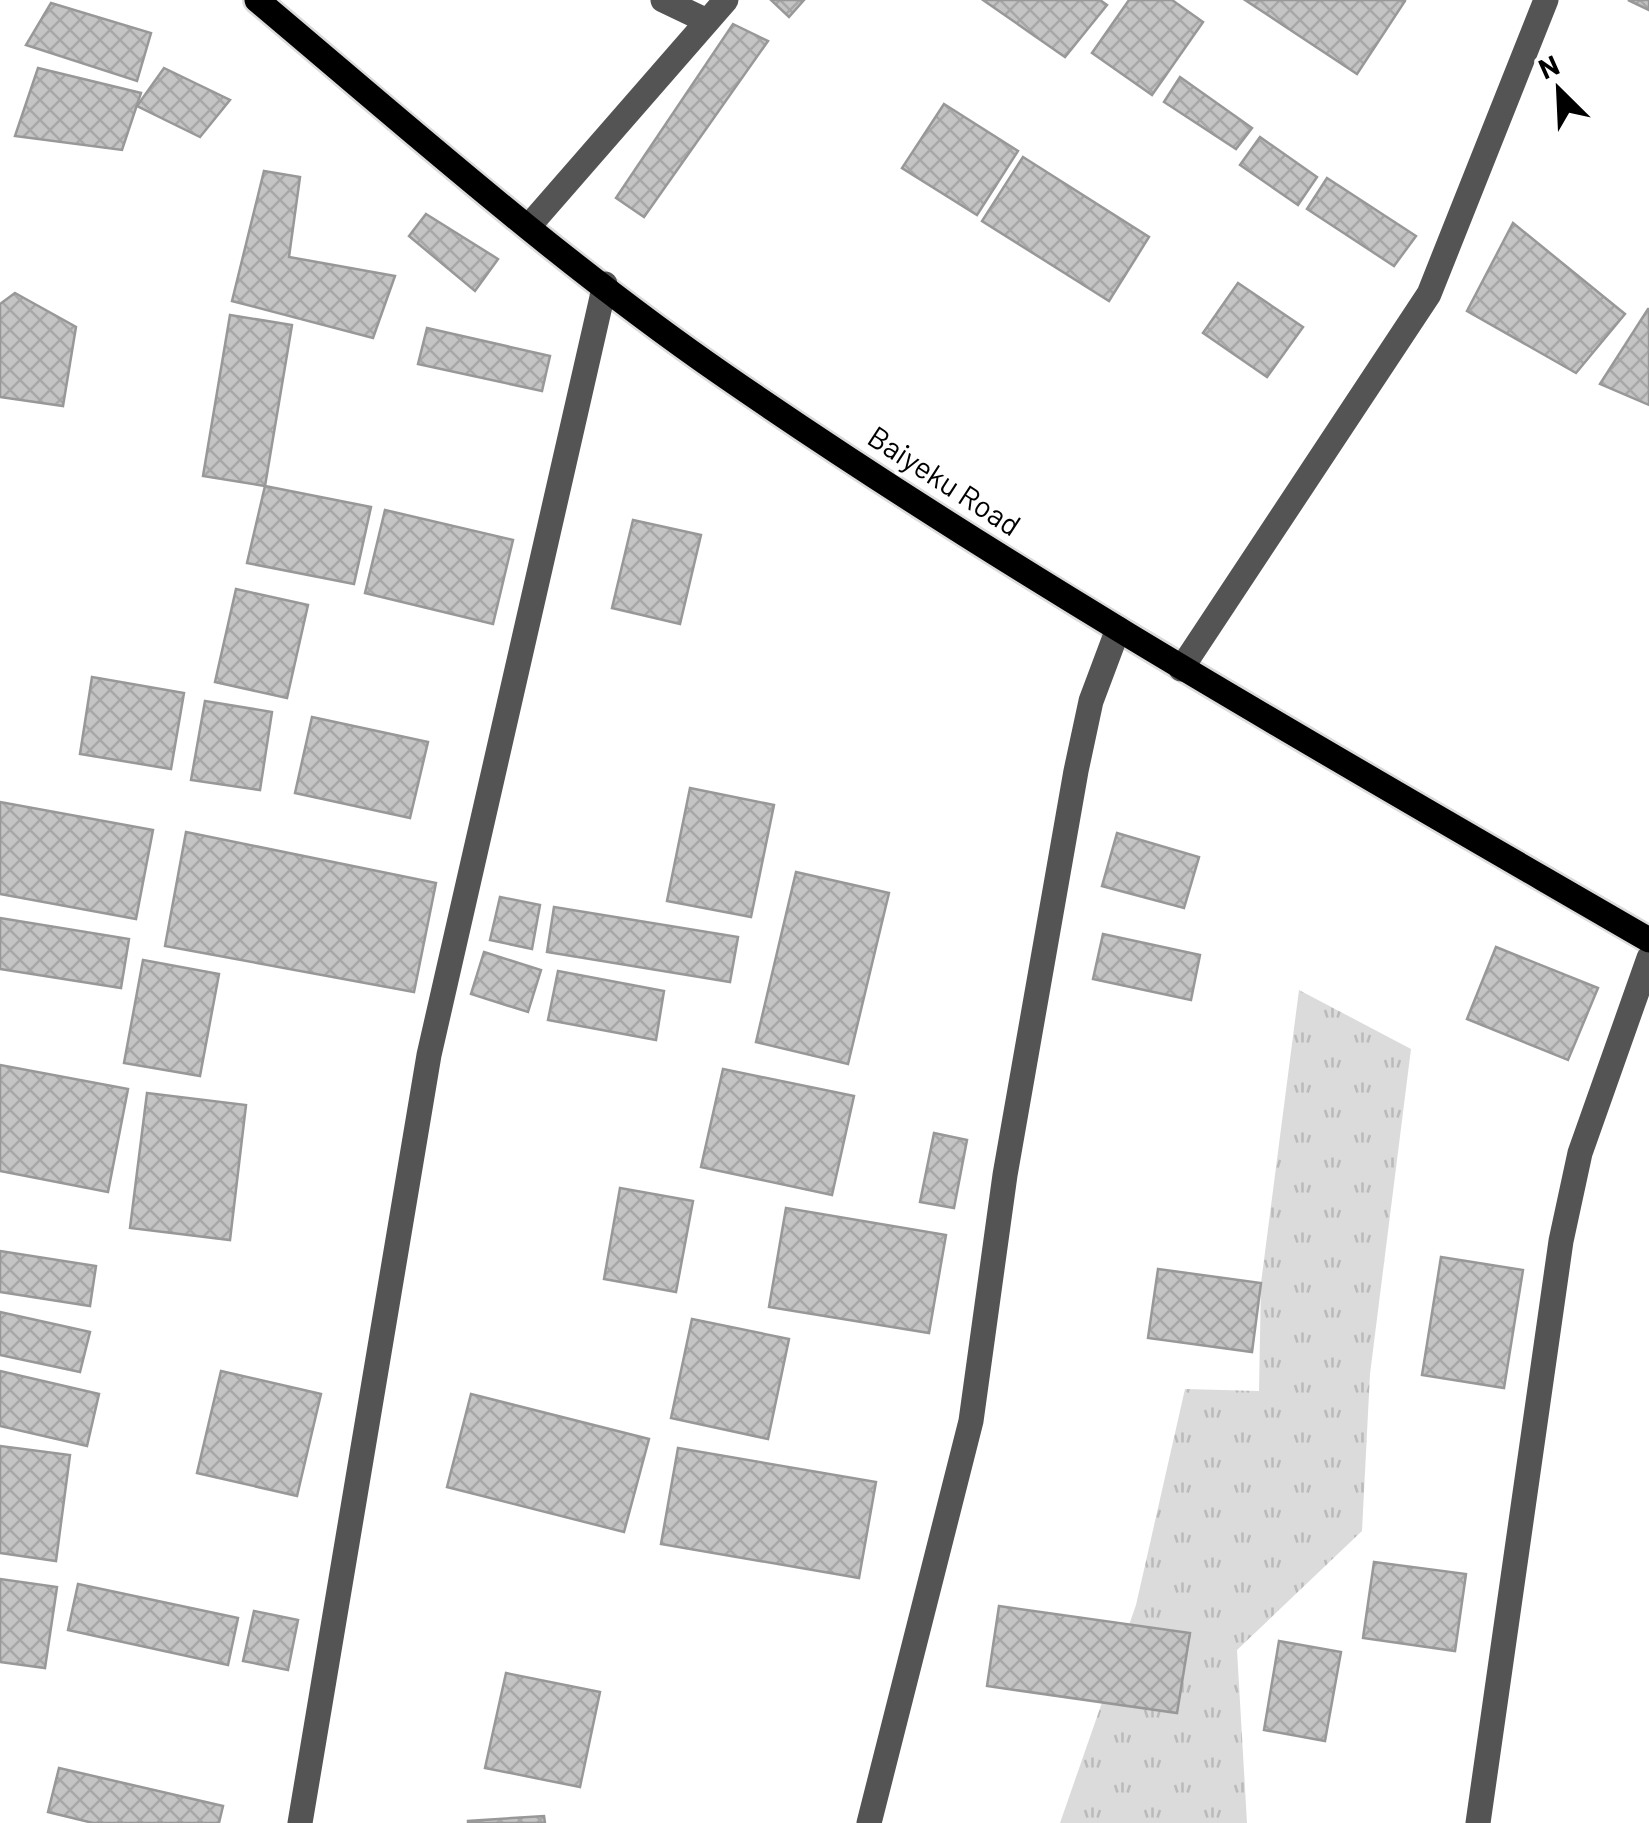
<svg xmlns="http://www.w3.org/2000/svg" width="1649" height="1823" font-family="Barlow,sans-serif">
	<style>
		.grass { fill: url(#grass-tufts) }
		.building { fill: url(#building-cross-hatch); stroke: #989898; stroke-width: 2.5 }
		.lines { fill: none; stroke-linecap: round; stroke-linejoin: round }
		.major-casing { stroke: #dbdbdb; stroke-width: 30 }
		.minor { stroke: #545454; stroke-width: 25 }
		.major { stroke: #000; stroke-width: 25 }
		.labels { text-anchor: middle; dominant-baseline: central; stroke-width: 8; stroke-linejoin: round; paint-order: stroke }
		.street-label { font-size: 30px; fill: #000; stroke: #fff }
	</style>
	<defs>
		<pattern id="grass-tufts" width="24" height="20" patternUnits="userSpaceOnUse" patternTransform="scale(2.5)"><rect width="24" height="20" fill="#dbdbdb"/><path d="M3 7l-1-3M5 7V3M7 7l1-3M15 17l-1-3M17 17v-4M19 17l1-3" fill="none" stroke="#bababa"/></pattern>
		<pattern id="building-cross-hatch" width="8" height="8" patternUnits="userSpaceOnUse" patternTransform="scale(2.5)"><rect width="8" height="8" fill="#c4c4c4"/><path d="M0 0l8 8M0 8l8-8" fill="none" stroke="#a7a7a7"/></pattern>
	</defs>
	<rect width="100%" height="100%" fill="#fff"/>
	<!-- grass -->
	<path class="grass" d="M 1299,990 L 1411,1049 L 1370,1374 L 1362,1531 L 1237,1650 L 1247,1823 L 1060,1823 L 1136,1605 L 1185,1389 L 1259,1391 L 1261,1283 Z"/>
	<!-- building -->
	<g class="building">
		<path d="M 771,0 L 804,0 L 789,17 Z"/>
		<path d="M 983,0 L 1100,0 L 1107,5 L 1065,57 Z"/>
		<path d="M 1129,0 L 1172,0 L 1203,22 L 1152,95 L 1092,53 Z"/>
		<path d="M 1245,0 L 1404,0 L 1405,1 L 1357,74 Z"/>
		<path d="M 1628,0 L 1649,0 L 1649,10 Z"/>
		<path d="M 51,3 L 151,33 L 137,81 L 26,45 Z"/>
		<path d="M 733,24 L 768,41 L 644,217 L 616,198 Z"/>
		<path d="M 38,68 L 141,93 L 122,150 L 15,136 Z"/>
		<path d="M 164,68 L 230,100 L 200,137 L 137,106 Z"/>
		<path d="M 1180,77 L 1252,128 L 1236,149 L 1164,102 Z"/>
		<path d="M 944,104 L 1018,151 L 977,215 L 902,168 Z"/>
		<path d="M 1260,137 L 1317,177 L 1298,205 L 1240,165 Z"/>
		<path d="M 1023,157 L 1149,237 L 1109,301 L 982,221 Z"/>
		<path d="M 264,171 L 300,177 L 289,257 L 395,276 L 373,338 L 232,301 Z"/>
		<path d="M 1327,178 L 1416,236 L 1394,266 L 1307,209 Z"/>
		<path d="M 426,214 L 498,259 L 475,291 L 409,236 Z"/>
		<path d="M 1513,223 L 1625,314 L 1576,373 L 1467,311 Z"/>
		<path d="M 1238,283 L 1303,327 L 1267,377 L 1203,333 Z"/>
		<path d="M 15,293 L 76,327 L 63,406 L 0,397 L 0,304 Z"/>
		<path d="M 1648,309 L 1649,309 L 1649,405 L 1600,384 Z"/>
		<path d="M 230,315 L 292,325 L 265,486 L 203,476 Z"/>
		<path d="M 427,328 L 550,356 L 542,391 L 418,364 Z"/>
		<path d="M 265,486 L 371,507 L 354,584 L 247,563 Z"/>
		<path d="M 385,510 L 513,540 L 493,624 L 365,593 Z"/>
		<path d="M 633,520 L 701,535 L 680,624 L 612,608 Z"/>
		<path d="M 236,589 L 308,605 L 287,698 L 215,682 Z"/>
		<path d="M 92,677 L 184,693 L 171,769 L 80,754 Z"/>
		<path d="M 205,701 L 272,712 L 260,790 L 191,780 Z"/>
		<path d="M 312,717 L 428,742 L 410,818 L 295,793 Z"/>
		<path d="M 690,788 L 774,805 L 751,917 L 667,901 Z"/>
		<path d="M 0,802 L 153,830 L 136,919 L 0,894 Z"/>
		<path d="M 186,832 L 436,883 L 414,992 L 165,946 Z"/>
		<path d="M 1117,833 L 1199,857 L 1184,908 L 1102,886 Z"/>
		<path d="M 796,872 L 889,893 L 848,1064 L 756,1042 Z"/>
		<path d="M 500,897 L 540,905 L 532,949 L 490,940 Z"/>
		<path d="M 554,907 L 738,937 L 730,982 L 547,952 Z"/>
		<path d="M 0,918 L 129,939 L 121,988 L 0,969 Z"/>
		<path d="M 1103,934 L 1200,955 L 1191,1000 L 1093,979 Z"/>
		<path d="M 1496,947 L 1598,988 L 1568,1060 L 1467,1019 Z"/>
		<path d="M 484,952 L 541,970 L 528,1012 L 471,994 Z"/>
		<path d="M 143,960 L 219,974 L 200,1076 L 124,1063 Z"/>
		<path d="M 558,971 L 664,991 L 656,1040 L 548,1020 Z"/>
		<path d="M 0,1065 L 128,1089 L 108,1192 L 0,1171 Z"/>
		<path d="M 723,1069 L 854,1096 L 832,1195 L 701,1167 Z"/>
		<path d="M 147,1093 L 246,1105 L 230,1240 L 130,1228 Z"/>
		<path d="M 934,1133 L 967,1140 L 954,1208 L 920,1202 Z"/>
		<path d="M 620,1188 L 693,1201 L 676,1292 L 604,1279 Z"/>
		<path d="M 786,1208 L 946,1235 L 929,1333 L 769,1307 Z"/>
		<path d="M 0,1251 L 96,1266 L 90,1306 L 0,1292 Z"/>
		<path d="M 1441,1257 L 1523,1270 L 1504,1388 L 1422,1375 Z"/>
		<path d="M 1158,1269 L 1261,1283 L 1252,1352 L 1148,1338 Z"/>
		<path d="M 0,1312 L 90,1332 L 80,1372 L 0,1355 Z"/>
		<path d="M 692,1319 L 789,1339 L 768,1439 L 671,1418 Z"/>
		<path d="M 0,1371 L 99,1394 L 87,1446 L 0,1426 Z"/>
		<path d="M 221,1371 L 321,1394 L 297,1496 L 197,1473 Z"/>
		<path d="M 471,1394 L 649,1439 L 624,1532 L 447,1487 Z"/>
		<path d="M 0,1446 L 70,1455 L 56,1561 L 0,1553 Z"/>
		<path d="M 678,1448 L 876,1482 L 859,1578 L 661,1544 Z"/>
		<path d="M 1374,1562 L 1466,1574 L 1455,1651 L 1363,1638 Z"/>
		<path d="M 0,1579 L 57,1587 L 45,1668 L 0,1662 Z"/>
		<path d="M 78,1584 L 238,1618 L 228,1665 L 68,1630 Z"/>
		<path d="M 999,1606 L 1190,1633 L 1177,1713 L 987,1686 Z"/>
		<path d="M 254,1611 L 298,1620 L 288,1670 L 243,1661 Z"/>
		<path d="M 1279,1641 L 1341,1652 L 1325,1741 L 1264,1730 Z"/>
		<path d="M 506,1673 L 600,1692 L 580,1787 L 485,1768 Z"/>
		<path d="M 59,1768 L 223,1806 L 219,1823 L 93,1823 L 48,1812 Z"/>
		<path d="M 544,1816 L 545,1823 L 468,1823 L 468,1821 Z"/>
	</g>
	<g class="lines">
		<defs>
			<path id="major" d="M 257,0 C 409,128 561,263 725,376 C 1022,581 1337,759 1649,940"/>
		</defs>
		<!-- major casing -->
		<use href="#major" class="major-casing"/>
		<!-- minor -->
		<g class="minor">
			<path d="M 663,0 L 707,21"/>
			<path d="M 529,226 L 726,0"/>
			<path d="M 1181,669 L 1429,294 L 1546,0"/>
			<path d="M 300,1823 L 429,1055 L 605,284"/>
			<path d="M 869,1823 L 971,1421 L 1005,1175 L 1076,771 L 1091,701 L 1118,629"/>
			<path d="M 1478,1823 L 1561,1241 L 1580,1153 L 1649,958"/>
		</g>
		<!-- major -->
		<use href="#major" class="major"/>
	</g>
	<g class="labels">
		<!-- street labels -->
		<g class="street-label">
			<text transform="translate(945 480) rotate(33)">Baiyeku Road</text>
		</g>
	</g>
	<!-- north arrow -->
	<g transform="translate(1559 90) rotate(336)" stroke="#ffffff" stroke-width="8" paint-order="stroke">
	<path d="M0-8L18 38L0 25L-18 38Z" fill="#000000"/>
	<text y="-15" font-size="28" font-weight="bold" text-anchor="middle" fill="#000000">N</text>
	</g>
</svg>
